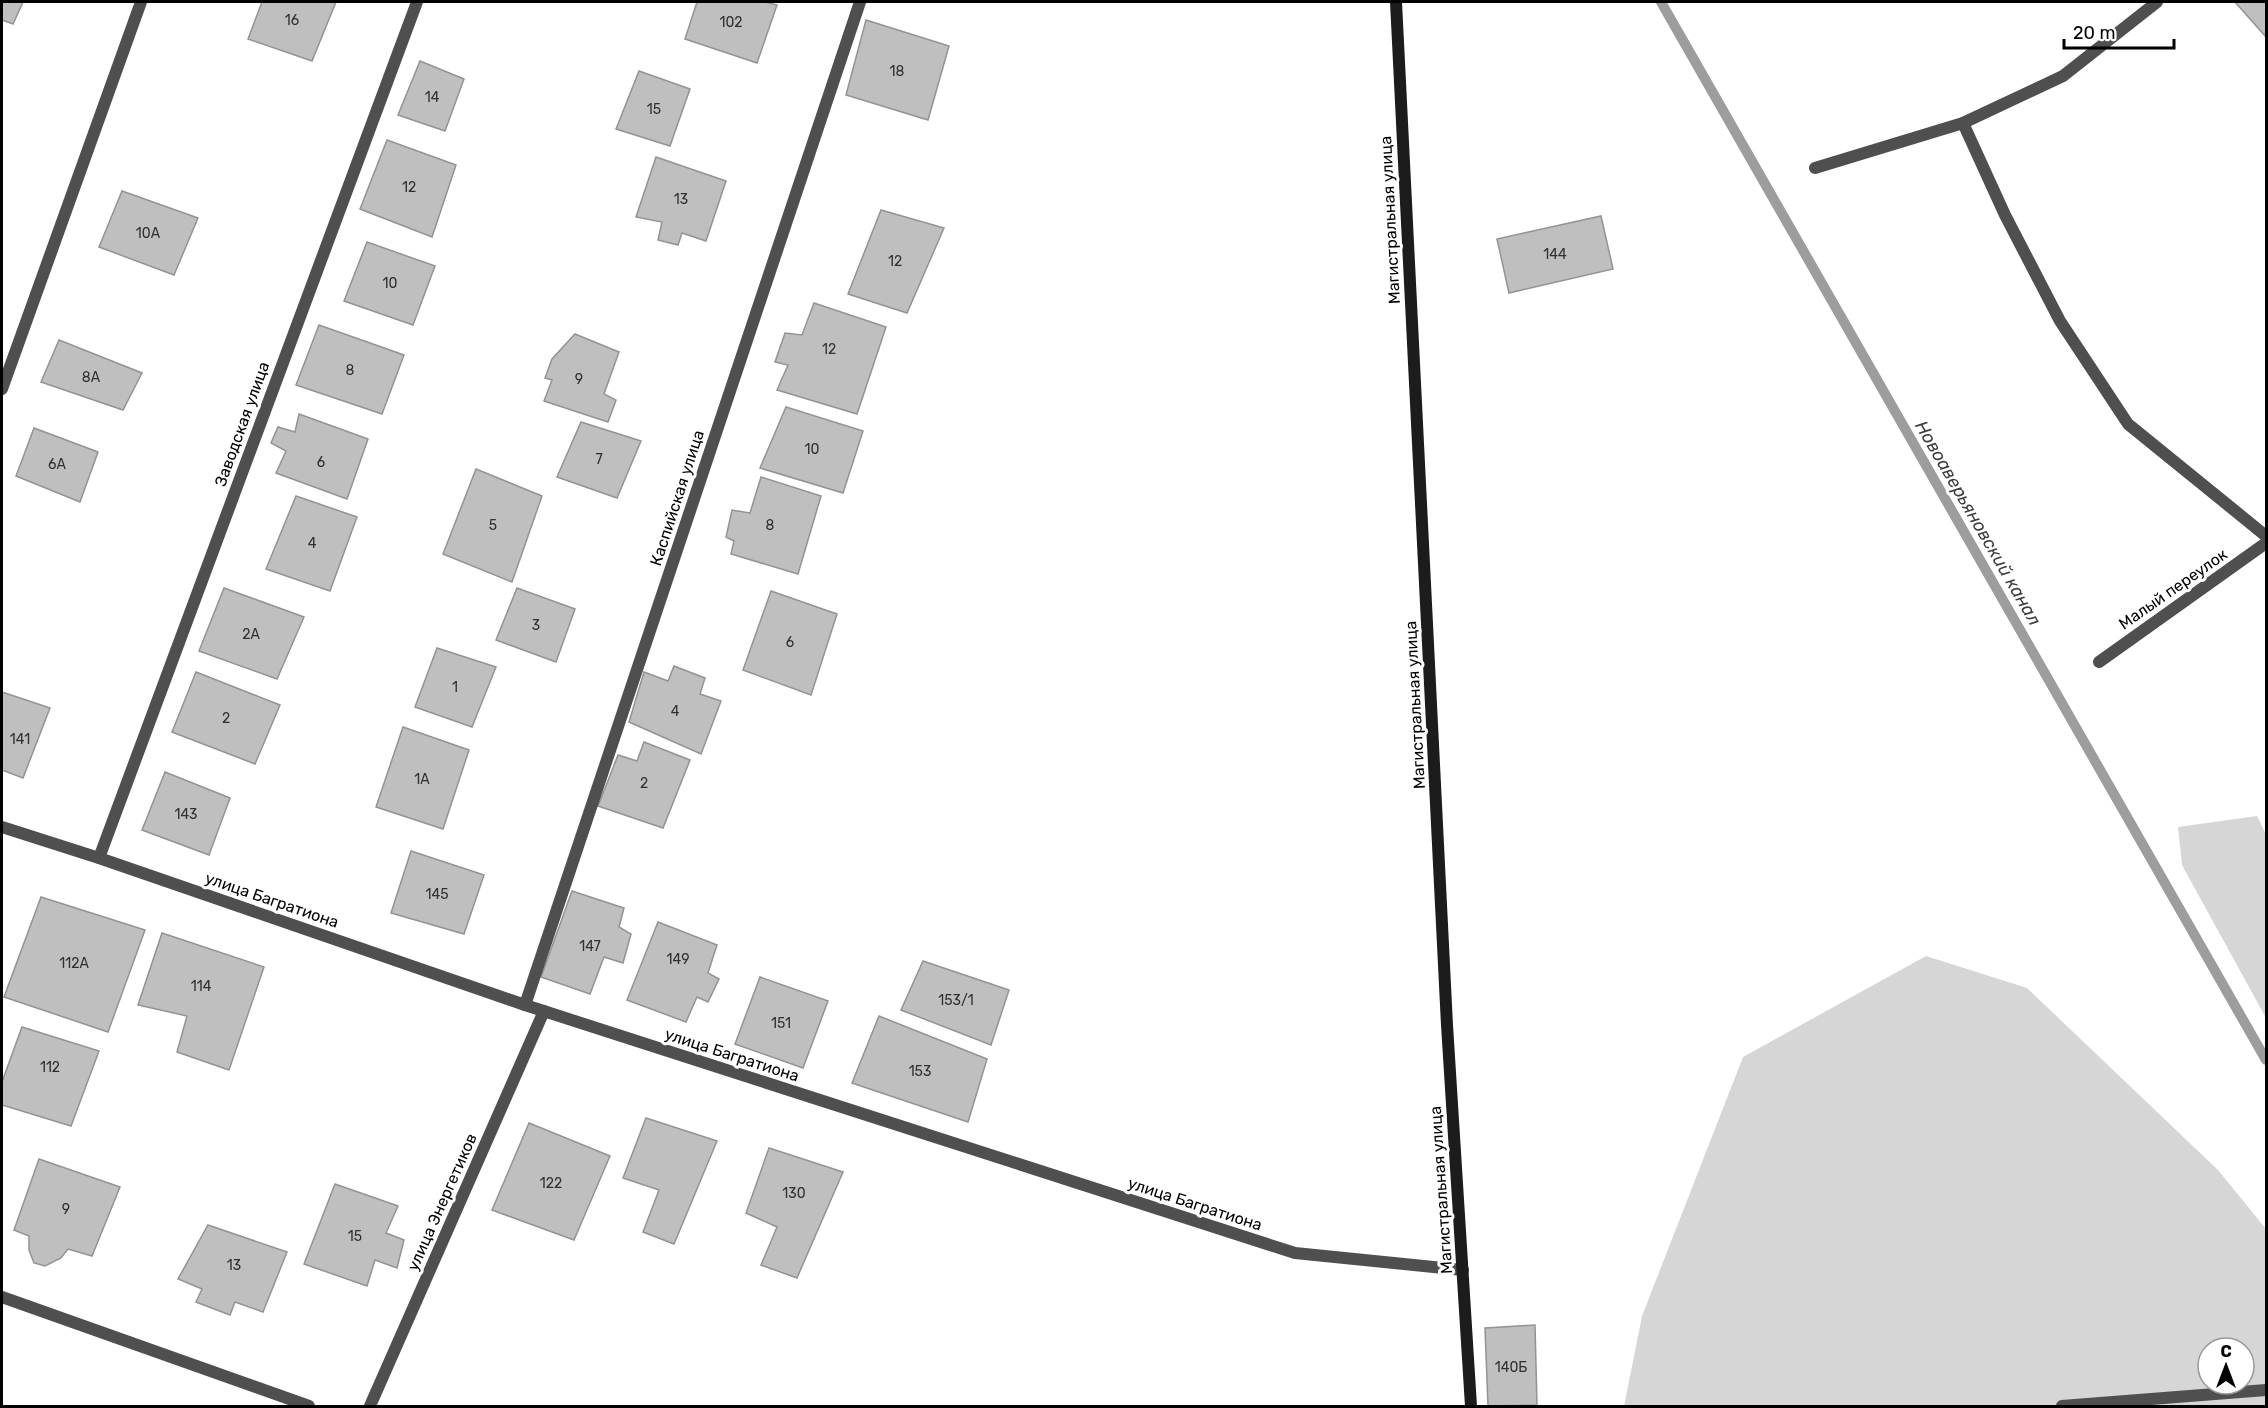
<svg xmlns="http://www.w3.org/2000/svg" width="2268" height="1408" font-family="Rubik,sans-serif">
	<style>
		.green { fill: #d6d6d6; fill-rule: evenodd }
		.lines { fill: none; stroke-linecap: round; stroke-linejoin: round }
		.stream { stroke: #9d9d9d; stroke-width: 10 }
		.building { fill: #bfbfbf; stroke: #939393; stroke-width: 1.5 }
		.minor { stroke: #4f4f4f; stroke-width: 12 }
		.tertiary { stroke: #4f4f4f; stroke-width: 12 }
		.secondary { stroke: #1c1c1c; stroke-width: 12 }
		.labels { text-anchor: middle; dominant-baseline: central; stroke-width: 6; stroke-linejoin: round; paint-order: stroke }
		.number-label { font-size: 14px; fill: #303030 }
		.street-label { font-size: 16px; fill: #000; stroke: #fff }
		.water-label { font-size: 18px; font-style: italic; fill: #3e3e3e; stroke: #fff }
	</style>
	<rect width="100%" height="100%" fill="#fff"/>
	<!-- green -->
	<g class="green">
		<path d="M 2257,816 L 2266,834 L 2266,1018 L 2182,865 L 2178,827 Z"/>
		<path d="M 1926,956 L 2027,988 L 2218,1170 L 2266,1229 L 2266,1406 L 1624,1406 L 1642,1316 L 1743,1057 ZM 2208,1348 L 2244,1348 L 2244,1384 L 2208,1384 Z"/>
	</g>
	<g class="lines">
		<!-- stream -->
		<path class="stream" d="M 1661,2 L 2266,1060"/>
	</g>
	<!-- building -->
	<g class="building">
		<path d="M 2,2 L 23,2 L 13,24 L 2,20 Z"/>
		<path d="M 262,2 L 336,2 L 312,61 L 248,39 Z"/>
		<path d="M 697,2 L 765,2 L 777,5 L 757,63 L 685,39 Z"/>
		<path d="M 2235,2 L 2266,2 L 2266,37 Z"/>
		<path d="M 866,20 L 949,46 L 928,120 L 846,95 Z"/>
		<path d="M 420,61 L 464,79 L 445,131 L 398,115 Z"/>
		<path d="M 639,71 L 690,89 L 670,146 L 616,129 Z"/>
		<path d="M 387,140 L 456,165 L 432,237 L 360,209 Z"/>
		<path d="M 656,157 L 726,181 L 706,241 L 682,233 L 678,245 L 658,240 L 662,222 L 636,217 Z"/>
		<path d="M 122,191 L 198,218 L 174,275 L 99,247 Z"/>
		<path d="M 881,210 L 944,228 L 907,313 L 848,294 Z"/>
		<path d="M 1601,216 L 1613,269 L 1509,293 L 1497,239 Z"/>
		<path d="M 367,242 L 435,266 L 413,325 L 344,301 Z"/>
		<path d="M 814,303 L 886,327 L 857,414 L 777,390 L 788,365 L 775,362 L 785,333 L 802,335 Z"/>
		<path d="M 319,325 L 404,355 L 382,414 L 296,385 Z"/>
		<path d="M 575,334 L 619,352 L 604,394 L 616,400 L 608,422 L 544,401 L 552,380 L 545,378 L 552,359 Z"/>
		<path d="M 59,340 L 142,373 L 123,410 L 41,382 Z"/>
		<path d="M 786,407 L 863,431 L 843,493 L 760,468 Z"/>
		<path d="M 299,414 L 368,439 L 347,499 L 276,473 L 286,451 L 271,443 L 278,427 L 295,432 Z"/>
		<path d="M 581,422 L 641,441 L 617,498 L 557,477 Z"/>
		<path d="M 34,428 L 98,452 L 80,502 L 16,476 Z"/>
		<path d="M 476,469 L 542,496 L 512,582 L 443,554 Z"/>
		<path d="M 761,477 L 821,496 L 798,574 L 731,554 L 734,541 L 726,537 L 732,510 L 750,513 Z"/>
		<path d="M 296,496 L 357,517 L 330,591 L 266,569 Z"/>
		<path d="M 224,588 L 304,617 L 277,679 L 199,651 Z"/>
		<path d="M 517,588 L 575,609 L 556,662 L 496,640 Z"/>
		<path d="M 771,591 L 837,614 L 811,695 L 743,670 Z"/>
		<path d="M 437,648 L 496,667 L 472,727 L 415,707 Z"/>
		<path d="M 674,666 L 705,678 L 700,694 L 721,701 L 701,754 L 629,722 L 644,672 L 668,681 Z"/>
		<path d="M 196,672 L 280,705 L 255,764 L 172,732 Z"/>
		<path d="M 2,692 L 50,708 L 23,778 L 2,770 Z"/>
		<path d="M 403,727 L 469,750 L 443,829 L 376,807 Z"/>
		<path d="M 644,742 L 690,760 L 663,828 L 598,806 L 618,755 L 637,761 Z"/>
		<path d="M 165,772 L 230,798 L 209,855 L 142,830 Z"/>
		<path d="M 411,851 L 484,875 L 464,934 L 391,913 Z"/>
		<path d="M 572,891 L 624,908 L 619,927 L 631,934 L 623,963 L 604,957 L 590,994 L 541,977 Z"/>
		<path d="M 41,897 L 145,930 L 108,1032 L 4,997 Z"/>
		<path d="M 658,922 L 717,945 L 708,973 L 719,979 L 708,1002 L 697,997 L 686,1022 L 627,1000 Z"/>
		<path d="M 162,933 L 264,967 L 229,1070 L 177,1052 L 187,1016 L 138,1005 Z"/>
		<path d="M 923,961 L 1009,990 L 991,1045 L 901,1010 Z"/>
		<path d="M 760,977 L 828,1001 L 803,1068 L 735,1044 Z"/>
		<path d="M 879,1016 L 987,1059 L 968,1122 L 852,1083 Z"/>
		<path d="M 22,1027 L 99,1051 L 71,1126 L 2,1105 L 2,1082 Z"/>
		<path d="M 646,1118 L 717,1141 L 674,1244 L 643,1232 L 659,1190 L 623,1178 Z"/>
		<path d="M 529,1123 L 610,1156 L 574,1240 L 492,1210 Z"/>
		<path d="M 769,1148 L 843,1172 L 797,1278 L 761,1265 L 777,1227 L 746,1213 Z"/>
		<path d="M 39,1159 L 120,1187 L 92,1256 L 68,1249 L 61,1258 L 45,1266 L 34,1263 L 29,1250 L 29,1236 L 14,1230 Z"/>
		<path d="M 335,1184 L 398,1206 L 386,1233 L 404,1240 L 397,1268 L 375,1260 L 367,1286 L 304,1264 Z"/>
		<path d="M 208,1225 L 287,1252 L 263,1312 L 235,1302 L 230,1315 L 196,1302 L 202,1289 L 178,1279 Z"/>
		<path d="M 1535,1325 L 1537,1405 L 1488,1406 L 1485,1328 Z"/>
	</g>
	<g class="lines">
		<!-- minor -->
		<g class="minor">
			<path d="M 1963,123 L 2005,215 L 2060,321 L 2128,424 L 2266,536"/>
			<path d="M 1815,168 L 1963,123 L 2063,76 L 2157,2"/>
			<path d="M 2,389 L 141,2"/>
			<path d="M 2099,662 L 2266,543"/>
			<path d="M 99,858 L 417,2"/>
			<path d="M 525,1005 L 860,2"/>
			<path d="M 2,1297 L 309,1406"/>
			<path d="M 370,1406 L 544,1011"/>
			<path d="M 2062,1406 L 2266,1390"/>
		</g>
		<!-- tertiary -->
		<path class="tertiary" d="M 2,827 L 99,858 L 525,1005 L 1295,1253 L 1463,1270"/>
		<!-- secondary -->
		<path class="secondary" d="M 1396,2 L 1447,1025 L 1471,1406"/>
	</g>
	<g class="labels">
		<!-- number labels -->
		<g class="number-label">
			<text x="292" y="20">16</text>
			<text x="731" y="22">102</text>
			<text x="897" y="71">18</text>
			<text x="432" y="97">14</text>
			<text x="654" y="109">15</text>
			<text x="409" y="187">12</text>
			<text x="681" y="199">13</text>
			<text x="148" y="233">10А</text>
			<text x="1555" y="254">144</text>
			<text x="895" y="261">12</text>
			<text x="390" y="283">10</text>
			<text x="829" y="349">12</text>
			<text x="350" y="370">8</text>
			<text x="91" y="377">8А</text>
			<text x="579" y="379">9</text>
			<text x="812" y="449">10</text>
			<text x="599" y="459">7</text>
			<text x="321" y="462">6</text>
			<text x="57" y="464">6А</text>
			<text x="493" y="525">5</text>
			<text x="770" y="525">8</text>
			<text x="312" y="543">4</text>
			<text x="536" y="625">3</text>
			<text x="251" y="634">2А</text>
			<text x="790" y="642">6</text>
			<text x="455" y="687">1</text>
			<text x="675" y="711">4</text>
			<text x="226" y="718">2</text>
			<text x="20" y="739">141</text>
			<text x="422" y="779">1А</text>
			<text x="644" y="783">2</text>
			<text x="186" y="814">143</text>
			<text x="437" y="894">145</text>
			<text x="590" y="946">147</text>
			<text x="678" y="959">149</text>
			<text x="74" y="963">112А</text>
			<text x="201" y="986">114</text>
			<text x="956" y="1000">153/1</text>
			<text x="781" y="1023">151</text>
			<text x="50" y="1067">112</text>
			<text x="920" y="1071">153</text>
			<text x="551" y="1183">122</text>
			<text x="794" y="1193">130</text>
			<text x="66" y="1209">9</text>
			<text x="355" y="1236">15</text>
			<text x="234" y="1265">13</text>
			<text x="1511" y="1367">140Б</text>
		</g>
		<!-- street labels -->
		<g class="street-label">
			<text transform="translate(1390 220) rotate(-93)">Магистральная улица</text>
			<text transform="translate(242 424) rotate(-70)">Заводская улица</text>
			<text transform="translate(677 498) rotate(-72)">Каспийская улица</text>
			<text transform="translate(2173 589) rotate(-35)">Малый переулок</text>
			<text transform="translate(1415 705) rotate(-93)">Магистральная улица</text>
			<text transform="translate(272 900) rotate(19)">улица Багратиона</text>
			<text transform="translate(732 1055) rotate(18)">улица Багратиона</text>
			<text transform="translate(1441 1190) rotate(-94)">Магистральная улица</text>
			<text transform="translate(442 1202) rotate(-66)">улица Энергетиков</text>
			<text transform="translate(1195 1204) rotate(18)">улица Багратиона</text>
		</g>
		<!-- water labels -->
		<g class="water-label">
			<text transform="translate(1978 523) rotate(60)">Новоаверьяновский канал</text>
		</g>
	</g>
	<!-- border -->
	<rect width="2268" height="1408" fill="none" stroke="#000000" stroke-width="6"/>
	<!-- north arrow -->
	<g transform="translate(2226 1366)"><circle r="28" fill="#ffffff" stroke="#999999" stroke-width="1.5"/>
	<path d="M0-4.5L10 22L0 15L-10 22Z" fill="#000000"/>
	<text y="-9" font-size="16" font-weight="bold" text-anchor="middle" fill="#000000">С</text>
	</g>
	<!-- scale -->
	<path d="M2064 39v9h110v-9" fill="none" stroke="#000000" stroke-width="3"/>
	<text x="2073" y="39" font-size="18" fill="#000000" stroke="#ffffff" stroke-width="4.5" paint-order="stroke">20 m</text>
</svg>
